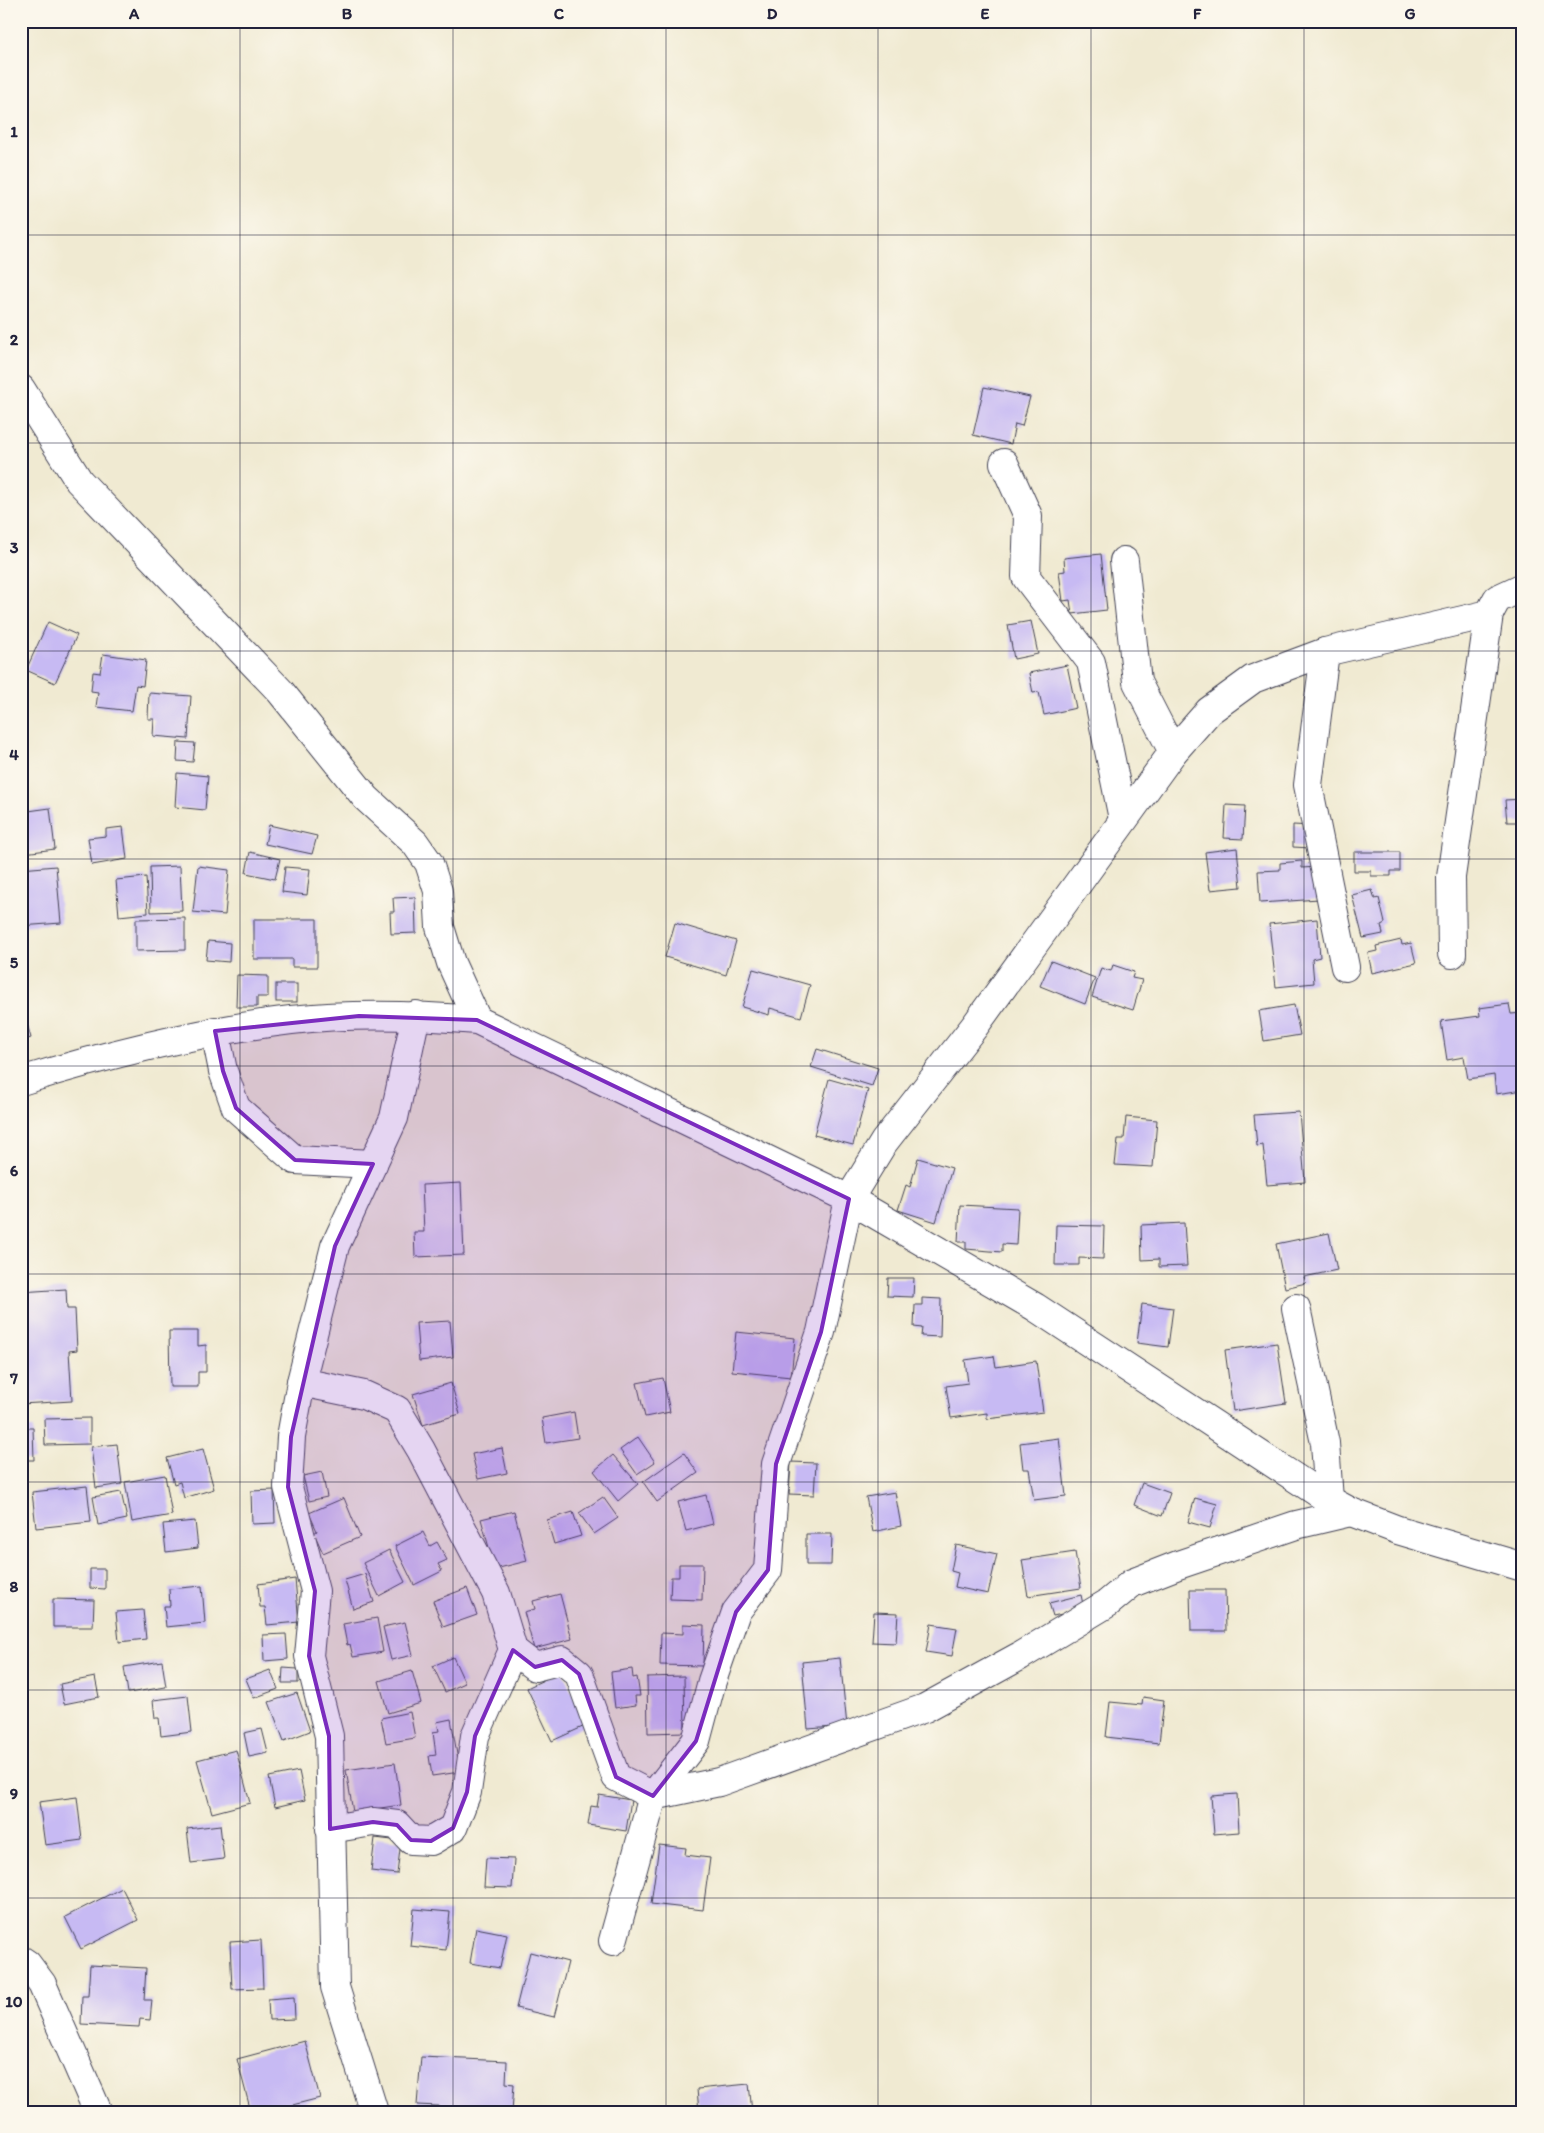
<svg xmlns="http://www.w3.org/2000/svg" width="1544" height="2133" font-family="Itim,sans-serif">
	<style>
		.building { fill: #c7baf3 }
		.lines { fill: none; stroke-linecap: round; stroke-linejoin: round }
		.minor-casing { stroke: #414052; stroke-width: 30 }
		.minor { stroke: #fff; stroke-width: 28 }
		.marked { fill: #7b2cbf; fill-opacity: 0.2; stroke: #7b2cbf; stroke-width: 4; stroke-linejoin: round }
		.grid { fill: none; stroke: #22223b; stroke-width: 1; stroke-opacity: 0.55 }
		.neatline { fill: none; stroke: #22223b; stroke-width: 2 }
		.grid-label { font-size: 16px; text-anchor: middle; font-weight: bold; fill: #22223b }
	</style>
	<rect width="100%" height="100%" fill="#fbf7ec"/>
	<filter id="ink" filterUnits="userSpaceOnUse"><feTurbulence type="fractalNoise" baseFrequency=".02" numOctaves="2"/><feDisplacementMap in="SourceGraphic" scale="10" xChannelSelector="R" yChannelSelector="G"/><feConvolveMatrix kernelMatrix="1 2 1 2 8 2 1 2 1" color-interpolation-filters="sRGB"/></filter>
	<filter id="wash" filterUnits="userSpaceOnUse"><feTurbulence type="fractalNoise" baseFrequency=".0096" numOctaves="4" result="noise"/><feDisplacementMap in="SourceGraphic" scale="20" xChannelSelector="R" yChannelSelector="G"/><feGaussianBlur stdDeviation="1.12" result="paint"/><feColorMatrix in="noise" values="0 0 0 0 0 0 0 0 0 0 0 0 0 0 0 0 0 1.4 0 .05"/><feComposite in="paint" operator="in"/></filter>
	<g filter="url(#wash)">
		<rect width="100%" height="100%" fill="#f0ead2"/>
		<g id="blocks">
			<!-- building -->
			<g class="building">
				<path d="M 984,387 L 1030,397 L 1022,426 L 1015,424 L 1011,444 L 973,435 Z"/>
				<path d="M 1101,554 L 1107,610 L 1072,614 L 1070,600 L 1063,601 L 1059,572 L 1065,571 L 1064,558 Z"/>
				<path d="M 1031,621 L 1038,654 L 1014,659 L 1008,625 Z"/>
				<path d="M 48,622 L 77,635 L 55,683 L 26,670 Z"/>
				<path d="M 103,654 L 146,660 L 143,686 L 136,685 L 132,711 L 96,707 L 98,692 L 91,691 L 93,672 L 100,673 Z"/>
				<path d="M 1067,665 L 1076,708 L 1044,715 L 1039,692 L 1033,693 L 1029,673 Z"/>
				<path d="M 149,693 L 191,696 L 188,739 L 153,736 L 154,719 L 148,719 Z"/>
				<path d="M 178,742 L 195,743 L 193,762 L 177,761 Z"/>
				<path d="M 177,773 L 208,776 L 205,810 L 175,807 Z"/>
				<path d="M 1523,799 L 1523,822 L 1507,822 L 1505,800 Z"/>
				<path d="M 1226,805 L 1245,806 L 1243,839 L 1224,838 Z"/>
				<path d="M 50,808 L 55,849 L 24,853 L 21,836 L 21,812 Z"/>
				<path d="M 269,825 L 317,836 L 312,854 L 265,844 Z"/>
				<path d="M 1293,825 L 1312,826 L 1311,848 L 1293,847 Z"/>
				<path d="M 123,827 L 127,859 L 92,865 L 88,838 L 106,836 L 106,829 Z"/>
				<path d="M 1237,848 L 1241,887 L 1210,890 L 1205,852 Z"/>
				<path d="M 250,852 L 280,859 L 275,879 L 246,873 Z"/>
				<path d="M 1354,852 L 1400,852 L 1400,871 L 1391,871 L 1391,876 L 1371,876 L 1371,871 L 1354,871 Z"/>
				<path d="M 1302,861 L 1302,868 L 1317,867 L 1319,899 L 1260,903 L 1258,871 L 1280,870 L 1280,863 Z"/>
				<path d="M 56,866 L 61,923 L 21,926 L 21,869 Z"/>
				<path d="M 180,866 L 182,911 L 151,912 L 150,867 Z"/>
				<path d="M 198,866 L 229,870 L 225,915 L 193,912 Z"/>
				<path d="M 285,867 L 310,869 L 307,895 L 282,892 Z"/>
				<path d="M 146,877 L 148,913 L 119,916 L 116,880 Z"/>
				<path d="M 1372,890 L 1375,899 L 1379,898 L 1385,923 L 1381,925 L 1383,934 L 1363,938 L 1352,895 Z"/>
				<path d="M 415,897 L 416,933 L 391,934 L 390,912 L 394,912 L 393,898 Z"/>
				<path d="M 185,918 L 185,950 L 136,951 L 136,919 Z"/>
				<path d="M 254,919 L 317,919 L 317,967 L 292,967 L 292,959 L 254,959 Z"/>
				<path d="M 1317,919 L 1320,957 L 1312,959 L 1314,983 L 1276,987 L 1269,924 Z"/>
				<path d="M 675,923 L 736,941 L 726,975 L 665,957 Z"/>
				<path d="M 1401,940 L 1402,945 L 1411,943 L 1416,963 L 1372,973 L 1368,953 L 1377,951 L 1376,946 Z"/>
				<path d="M 208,941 L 230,943 L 229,962 L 206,960 Z"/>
				<path d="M 1051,961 L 1095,978 L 1085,1004 L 1040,986 Z"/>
				<path d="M 1113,965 L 1134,972 L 1132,978 L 1142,980 L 1133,1010 L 1092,997 L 1101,968 L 1111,971 Z"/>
				<path d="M 753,969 L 810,985 L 801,1017 L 770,1008 L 769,1015 L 742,1007 Z"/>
				<path d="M 237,975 L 268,976 L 268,997 L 257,997 L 257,1007 L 236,1007 Z"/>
				<rect x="276" y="984" width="21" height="18"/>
				<path d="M 1509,1004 L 1511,1014 L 1523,1013 L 1523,1090 L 1496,1094 L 1494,1075 L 1468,1079 L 1464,1057 L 1447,1060 L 1441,1021 L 1480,1016 L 1479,1008 Z"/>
				<path d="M 1294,1005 L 1300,1035 L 1264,1041 L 1259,1011 Z"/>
				<path d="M 22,1006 L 31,1038 L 21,1041 L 21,1007 Z"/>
				<path d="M 817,1049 L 878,1068 L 872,1086 L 811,1067 Z"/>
				<path d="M 829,1079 L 868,1090 L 853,1145 L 814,1135 Z"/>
				<path d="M 1299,1112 L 1305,1182 L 1267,1185 L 1263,1145 L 1257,1146 L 1254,1115 Z"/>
				<path d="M 1126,1117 L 1157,1120 L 1153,1167 L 1115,1165 L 1118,1139 L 1124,1139 Z"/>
				<path d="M 918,1158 L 952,1168 L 936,1222 L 898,1210 L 906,1185 L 910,1187 Z"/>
				<path d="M 461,1183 L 464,1255 L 415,1257 L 414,1232 L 424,1232 L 422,1185 Z"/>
				<path d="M 960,1205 L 1018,1208 L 1016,1245 L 1002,1244 L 1002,1252 L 966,1249 L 966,1242 L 958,1242 Z"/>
				<path d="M 1184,1223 L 1187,1266 L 1159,1267 L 1159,1259 L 1142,1260 L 1141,1225 Z"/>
				<path d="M 1056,1225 L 1104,1226 L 1103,1259 L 1079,1258 L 1079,1265 L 1055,1265 Z"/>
				<path d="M 1329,1233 L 1337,1270 L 1304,1277 L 1306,1283 L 1285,1288 L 1276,1244 Z"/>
				<path d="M 888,1278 L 914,1278 L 913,1297 L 887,1296 Z"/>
				<path d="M 66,1289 L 67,1309 L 75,1309 L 77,1350 L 69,1351 L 72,1401 L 21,1404 L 21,1292 Z"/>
				<path d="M 922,1298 L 941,1299 L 940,1337 L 921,1336 L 922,1328 L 914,1327 L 915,1305 L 922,1305 Z"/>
				<path d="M 1142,1304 L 1173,1308 L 1168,1347 L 1137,1343 Z"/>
				<path d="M 450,1321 L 453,1357 L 419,1361 L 416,1323 Z"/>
				<path d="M 169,1331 L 198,1331 L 198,1346 L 206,1345 L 206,1372 L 198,1372 L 198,1387 L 170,1387 Z"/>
				<path d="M 736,1332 L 795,1338 L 791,1377 L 732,1371 Z"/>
				<path d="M 1277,1343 L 1286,1403 L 1233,1411 L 1225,1350 Z"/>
				<path d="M 994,1356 L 996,1367 L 1036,1361 L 1043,1412 L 987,1419 L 987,1413 L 951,1418 L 946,1386 L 968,1383 L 965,1360 Z"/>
				<path d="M 663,1378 L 670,1412 L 645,1417 L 637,1383 Z"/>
				<path d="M 451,1383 L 460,1414 L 423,1425 L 413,1394 Z"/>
				<path d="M 574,1412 L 578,1438 L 546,1443 L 542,1418 Z"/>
				<path d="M 90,1418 L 90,1444 L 45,1445 L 44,1419 Z"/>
				<path d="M 21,1428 L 33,1428 L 34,1460 L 21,1460 Z"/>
				<path d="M 638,1437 L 655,1462 L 637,1474 L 620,1450 Z"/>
				<path d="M 1059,1438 L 1066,1496 L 1034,1500 L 1029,1469 L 1023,1469 L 1020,1443 Z"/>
				<path d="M 117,1444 L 122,1484 L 96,1488 L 91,1447 Z"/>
				<path d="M 502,1448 L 507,1473 L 478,1479 L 472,1454 Z"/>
				<path d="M 203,1449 L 214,1489 L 184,1498 L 180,1482 L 174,1484 L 167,1458 Z"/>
				<path d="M 684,1453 L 698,1473 L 657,1502 L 643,1482 Z"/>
				<path d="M 613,1455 L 638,1484 L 618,1501 L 594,1471 Z"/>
				<path d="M 791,1462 L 816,1463 L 814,1495 L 789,1494 Z"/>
				<path d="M 322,1472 L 327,1497 L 309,1501 L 303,1476 Z"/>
				<path d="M 165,1475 L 172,1515 L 132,1522 L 125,1482 Z"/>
				<path d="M 1142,1483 L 1170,1493 L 1162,1516 L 1134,1505 Z"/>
				<path d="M 87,1486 L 91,1522 L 36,1528 L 32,1492 Z"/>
				<path d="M 274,1490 L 275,1523 L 252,1524 L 251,1491 Z"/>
				<path d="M 121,1492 L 127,1519 L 98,1525 L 93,1497 Z"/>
				<path d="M 895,1492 L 901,1526 L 873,1532 L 866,1497 Z"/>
				<path d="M 706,1495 L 713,1524 L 686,1531 L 678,1502 Z"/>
				<path d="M 603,1497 L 618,1518 L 594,1534 L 579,1513 Z"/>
				<path d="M 344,1498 L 360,1537 L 323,1553 L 314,1533 L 317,1531 L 309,1513 Z"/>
				<path d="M 1195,1498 L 1217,1504 L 1210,1528 L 1188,1522 Z"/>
				<path d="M 514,1511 L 527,1561 L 495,1569 L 481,1519 Z"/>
				<path d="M 573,1512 L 581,1536 L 554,1544 L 547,1520 Z"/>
				<path d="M 195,1521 L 198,1548 L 166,1552 L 163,1524 Z"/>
				<path d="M 423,1532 L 430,1546 L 437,1542 L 447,1560 L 438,1564 L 442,1571 L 414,1585 L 395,1546 Z"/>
				<path d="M 806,1534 L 832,1534 L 831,1565 L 806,1565 Z"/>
				<path d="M 956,1545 L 997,1554 L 988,1594 L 955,1587 L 958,1573 L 951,1571 Z"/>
				<path d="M 389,1550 L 405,1582 L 379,1596 L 363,1563 Z"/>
				<path d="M 1075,1552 L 1081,1588 L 1028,1596 L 1022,1560 Z"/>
				<path d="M 679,1564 L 703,1564 L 702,1600 L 670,1599 L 671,1577 L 679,1577 Z"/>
				<path d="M 90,1569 L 105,1569 L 105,1589 L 90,1588 Z"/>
				<path d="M 365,1574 L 374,1602 L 353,1609 L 345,1580 Z"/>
				<path d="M 295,1579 L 299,1622 L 267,1625 L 265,1607 L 260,1607 L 258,1584 Z"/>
				<path d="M 202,1586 L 205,1623 L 166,1627 L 164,1606 L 170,1606 L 169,1589 Z"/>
				<path d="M 467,1588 L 477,1615 L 443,1627 L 433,1601 Z"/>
				<path d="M 1190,1590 L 1225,1590 L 1226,1631 L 1191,1631 Z"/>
				<path d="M 560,1594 L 572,1639 L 534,1649 L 524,1612 L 535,1609 L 533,1601 Z"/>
				<path d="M 1081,1595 L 1084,1609 L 1053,1616 L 1049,1603 Z"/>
				<path d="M 53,1599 L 94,1600 L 93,1627 L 53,1627 Z"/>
				<path d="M 143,1610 L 146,1639 L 119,1642 L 116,1612 Z"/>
				<path d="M 874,1612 L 898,1613 L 896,1643 L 872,1642 Z"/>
				<path d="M 377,1618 L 383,1652 L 353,1657 L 350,1644 L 347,1645 L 343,1624 Z"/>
				<path d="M 405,1622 L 413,1655 L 391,1660 L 383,1627 Z"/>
				<path d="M 683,1624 L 704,1625 L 703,1666 L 660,1665 L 661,1633 L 683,1634 Z"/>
				<path d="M 931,1624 L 957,1628 L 952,1656 L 926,1652 Z"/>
				<path d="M 286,1634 L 288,1659 L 264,1661 L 263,1635 Z"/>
				<path d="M 453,1657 L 465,1683 L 445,1692 L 433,1666 Z"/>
				<path d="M 840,1658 L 847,1726 L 808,1729 L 802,1662 Z"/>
				<path d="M 162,1661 L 166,1687 L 128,1693 L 124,1667 Z"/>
				<path d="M 283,1668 L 298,1669 L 298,1683 L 282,1683 Z"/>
				<path d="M 632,1669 L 633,1678 L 637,1677 L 640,1696 L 635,1696 L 636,1705 L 615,1708 L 611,1672 Z"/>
				<path d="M 270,1670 L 278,1689 L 254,1698 L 246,1679 Z"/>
				<path d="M 412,1671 L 421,1703 L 388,1713 L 379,1681 Z"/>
				<path d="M 562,1671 L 587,1725 L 552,1741 L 527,1688 Z"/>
				<path d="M 684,1676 L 685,1732 L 648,1733 L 647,1677 Z"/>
				<path d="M 95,1677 L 99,1697 L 64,1704 L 60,1684 Z"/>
				<path d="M 297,1693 L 310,1731 L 284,1741 L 269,1702 Z"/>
				<path d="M 188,1696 L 192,1732 L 161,1736 L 159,1718 L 155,1718 L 153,1700 Z"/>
				<path d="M 1143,1697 L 1164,1700 L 1159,1743 L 1106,1737 L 1110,1702 L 1142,1705 Z"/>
				<path d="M 410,1712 L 415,1738 L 386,1743 L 381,1718 Z"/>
				<path d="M 451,1719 L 460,1772 L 432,1776 L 429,1756 L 436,1755 L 433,1732 L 439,1731 L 437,1722 Z"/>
				<path d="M 262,1729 L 268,1753 L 249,1757 L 244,1733 Z"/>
				<path d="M 236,1750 L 250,1803 L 212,1813 L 197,1760 Z"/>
				<path d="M 395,1763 L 401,1805 L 353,1812 L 346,1770 Z"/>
				<path d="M 299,1771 L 305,1800 L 275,1807 L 269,1777 Z"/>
				<path d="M 1237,1794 L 1239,1832 L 1214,1834 L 1211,1796 Z"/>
				<path d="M 599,1795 L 631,1800 L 626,1831 L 588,1825 L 591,1806 L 597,1807 Z"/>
				<path d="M 77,1797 L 82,1840 L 45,1845 L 39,1802 Z"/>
				<path d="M 220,1825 L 224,1859 L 191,1863 L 187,1829 Z"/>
				<path d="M 375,1838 L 401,1841 L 397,1874 L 371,1871 Z"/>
				<path d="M 659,1845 L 686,1848 L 685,1855 L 710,1858 L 703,1910 L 651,1904 Z"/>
				<path d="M 486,1858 L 514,1859 L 512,1888 L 484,1887 Z"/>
				<path d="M 122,1888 L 138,1920 L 81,1949 L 65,1917 Z"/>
				<path d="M 414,1909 L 450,1912 L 446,1950 L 410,1946 Z"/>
				<path d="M 476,1928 L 507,1934 L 500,1968 L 470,1963 Z"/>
				<path d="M 261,1940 L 263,1988 L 232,1989 L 230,1942 Z"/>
				<path d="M 530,1952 L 568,1962 L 554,2017 L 516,2008 Z"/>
				<path d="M 90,1965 L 146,1968 L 144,2000 L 152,2000 L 150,2020 L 140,2019 L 139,2027 L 81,2024 L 82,1996 L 88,1996 Z"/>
				<path d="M 294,1997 L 295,2019 L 269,2020 L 268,1999 Z"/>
				<path d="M 305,2041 L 320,2098 L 265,2112 L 251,2112 L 237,2059 Z"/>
				<path d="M 421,2057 L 507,2061 L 506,2083 L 514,2084 L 512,2112 L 439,2112 L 439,2106 L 417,2105 Z"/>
				<path d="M 749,2084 L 752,2112 L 699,2112 L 697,2089 Z"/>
			</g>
		</g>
	</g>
	<g filter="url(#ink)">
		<use href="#blocks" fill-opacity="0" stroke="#414052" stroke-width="1"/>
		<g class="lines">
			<defs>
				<g id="minor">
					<path d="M 21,389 L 79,481 L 280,691 L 366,798 L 415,843 L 429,863 L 438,891 L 440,927 L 451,963 L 477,1020"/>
					<path d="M 1004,463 L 1028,516 L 1026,577 L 1091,662 L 1123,819"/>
					<path d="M 1124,561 L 1137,682 L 1173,752"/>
					<path d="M 1325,652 L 1308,785 L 1345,967"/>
					<path d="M 1452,954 L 1451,877 L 1489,614"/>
					<path d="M 215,1031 L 223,1071 L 236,1108 L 295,1160 L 373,1164"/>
					<path d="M 21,1081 C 109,1054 200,1031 291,1020 C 353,1013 415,1015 477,1020 L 849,1199 L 1035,1307 L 1329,1500 L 1351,1512 L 1398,1530 L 1523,1567"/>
					<path d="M 1296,1308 L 1325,1443 L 1329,1500"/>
					<path d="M 301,1382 L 364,1395 L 397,1410 L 421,1450 L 496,1593 L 513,1650 L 535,1667 L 562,1660 L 579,1674 L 616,1777 L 653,1796 L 719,1782 L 925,1708 L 1020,1656 L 1108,1603 L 1132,1583 L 1178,1565 L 1296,1525 L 1351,1512"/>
					<path d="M 330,1829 L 373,1822 L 397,1825 L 411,1840 L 431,1841 L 453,1828 L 467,1792 L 475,1736 L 513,1650"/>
					<path d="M 613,1941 L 653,1796 L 696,1741 L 712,1681 L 736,1612 L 768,1570 L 776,1464 L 821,1332 L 849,1199 L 884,1142 L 974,1027 L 1173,752 L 1209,711 L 1253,679 L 1325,652 L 1489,614 L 1497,599 L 1523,587"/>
					<path d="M 21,1960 L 27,1964 L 42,1984 L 98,2112"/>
					<path d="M 374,2112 L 335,1987 L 329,1736 L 309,1656 L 315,1591 L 288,1487 L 291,1437 L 301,1382 L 335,1246 L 394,1118 L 416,1015"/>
				</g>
			</defs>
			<!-- minor casing -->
			<use href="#minor" class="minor-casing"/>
			<!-- minor -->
			<use href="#minor" class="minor"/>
		</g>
	</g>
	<!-- marked area -->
	<path class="marked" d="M 359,1016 L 477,1020 L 849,1199 L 821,1332 L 776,1464 L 768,1570 L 736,1612 L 696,1741 L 653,1796 L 616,1777 L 579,1674 L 562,1660 L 535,1667 L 513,1650 L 475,1736 L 467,1792 L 453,1828 L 431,1841 L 411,1840 L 397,1825 L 373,1822 L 330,1829 L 329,1736 L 309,1656 L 315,1591 L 288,1487 L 291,1437 L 335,1246 L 373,1164 L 295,1160 L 236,1108 L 223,1071 L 215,1031 Z"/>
	<!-- grid -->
	<path class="grid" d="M 240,21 L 240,2112M 453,21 L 453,2112M 666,21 L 666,2112M 878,21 L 878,2112M 1091,21 L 1091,2112M 1304,21 L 1304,2112M 21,235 L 1523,235M 21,443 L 1523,443M 21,651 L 1523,651M 21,859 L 1523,859M 21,1066 L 1523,1066M 21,1274 L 1523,1274M 21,1482 L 1523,1482M 21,1690 L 1523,1690M 21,1898 L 1523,1898"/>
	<!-- margin -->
	<rect width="1544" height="2133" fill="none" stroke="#fbf7ec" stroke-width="55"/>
	<rect x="28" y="28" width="1488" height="2078" class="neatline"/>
	<g class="grid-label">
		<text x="134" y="19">A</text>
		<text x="347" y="19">B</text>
		<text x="559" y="19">C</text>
		<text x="772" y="19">D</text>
		<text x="985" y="19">E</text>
		<text x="1197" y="19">F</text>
		<text x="1410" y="19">G</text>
		<text x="14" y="137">1</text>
		<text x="14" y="345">2</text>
		<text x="14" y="553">3</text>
		<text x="14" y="760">4</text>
		<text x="14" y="968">5</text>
		<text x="14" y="1176">6</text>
		<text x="14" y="1384">7</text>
		<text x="14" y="1592">8</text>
		<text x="14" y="1799">9</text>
		<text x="14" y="2007">10</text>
	</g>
</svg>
